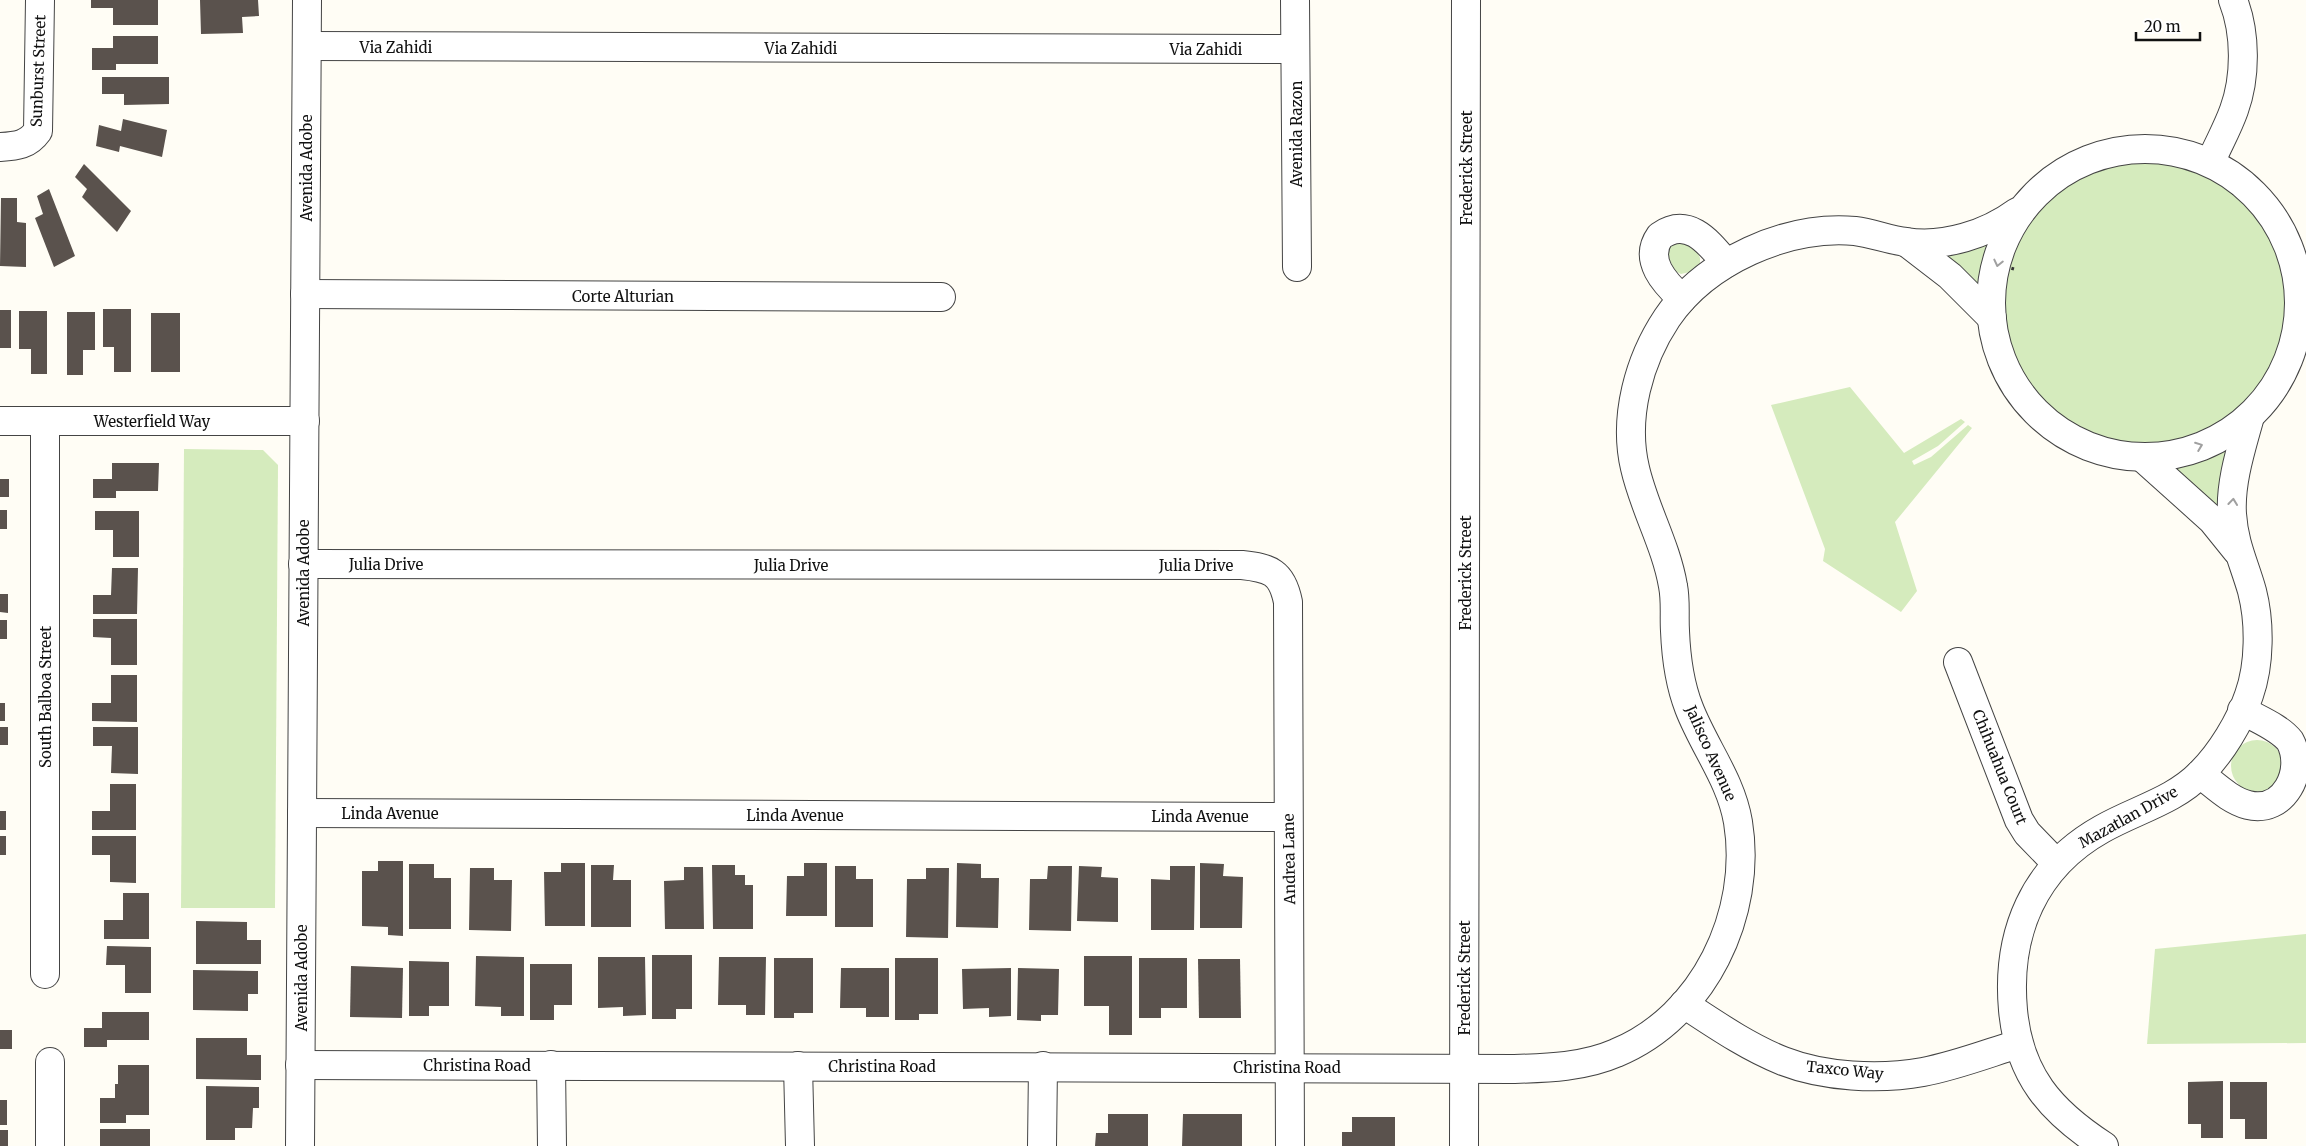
<svg xmlns="http://www.w3.org/2000/svg" width="2306" height="1146" font-family="Merriweather,serif">
	<style>
		.green { fill: #d5ebbd }
		.building { fill: #5a524d }
		.lines { fill: none; stroke-linecap: round; stroke-linejoin: round }
		.minor-casing { stroke: #444; stroke-width: 30 }
		.path { stroke: #333; stroke-width: 3; stroke-dasharray: 5 2.5; stroke-linecap: butt }
		.minor { stroke: #fff; stroke-width: 28 }
		.oneway { stroke: #a0a0a0 }
		.labels { text-anchor: middle; dominant-baseline: central; stroke-width: 5; stroke-linejoin: round; paint-order: stroke }
		.street-label { font-size: 15px; fill: #111; stroke: #fff }
	</style>
	<rect width="100%" height="100%" fill="#fffdf5"/>
	<!-- green -->
	<g class="green">
		<circle cx="2146" cy="303" r="143"/>
		<path d="M 1994,239 C 1996,246 1987,274 1986,286 L 1981,291 L 1941,251 Z"/>
		<path d="M 1671,241 L 1694,245 L 1700,258 L 1700,265 L 1694,271 L 1681,274 L 1675,271 L 1666,252 Z"/>
		<path d="M 1850,387 L 1904,453 L 1961,419 L 1965,422 L 1938,446 L 1912,461 L 1914,465 L 1931,457 L 1968,425 L 1972,428 L 1895,522 L 1917,591 L 1901,612 L 1823,561 L 1825,549 L 1771,405 Z"/>
		<path d="M 2225,442 L 2229,442 L 2222,512 L 2170,465 L 2172,462 L 2195,458 Z"/>
		<path d="M 184,449 L 263,450 L 278,465 L 275,908 L 181,908 Z"/>
		<circle cx="2257" cy="766" r="26"/>
		<path d="M 2306,934 L 2306,1043 L 2147,1044 L 2155,949 Z"/>
	</g>
	<!-- building -->
	<g class="building">
		<path d="M 91,0 L 158,0 L 158,25 L 113,25 L 113,8 L 91,8 Z"/>
		<path d="M 200,0 L 258,0 L 259,16 L 242,17 L 243,33 L 201,34 Z"/>
		<path d="M 113,36 L 158,36 L 158,64 L 116,64 L 116,70 L 92,70 L 92,48 L 113,48 Z"/>
		<path d="M 102,77 L 169,77 L 169,104 L 124,105 L 124,94 L 102,94 Z"/>
		<path d="M 123,119 L 167,130 L 162,157 L 120,146 L 119,152 L 96,146 L 99,125 L 121,131 Z"/>
		<path d="M 84,164 L 131,211 L 117,232 L 82,197 L 87,189 L 75,177 Z"/>
		<path d="M 49,189 L 75,256 L 54,267 L 35,218 L 43,214 L 37,196 Z"/>
		<path d="M 1,198 L 17,198 L 17,222 L 26,223 L 26,267 L 0,266 Z"/>
		<path d="M 103,309 L 131,309 L 131,372 L 114,372 L 114,347 L 103,347 Z"/>
		<rect x="0" y="310" width="11" height="38"/>
		<path d="M 19,311 L 47,311 L 47,374 L 31,374 L 31,349 L 19,349 Z"/>
		<path d="M 67,312 L 95,312 L 95,350 L 83,350 L 83,375 L 67,375 Z"/>
		<rect x="151" y="313" width="29" height="59"/>
		<path d="M 112,463 L 159,463 L 158,491 L 116,491 L 116,498 L 93,498 L 93,479 L 112,479 Z"/>
		<rect x="0" y="479" width="9" height="18"/>
		<rect x="0" y="510" width="7" height="19"/>
		<path d="M 95,511 L 139,511 L 139,557 L 113,557 L 113,530 L 95,530 Z"/>
		<path d="M 112,568 L 138,568 L 137,614 L 93,614 L 93,595 L 111,595 Z"/>
		<path d="M 0,594 L 8,594 L 8,613 L 0,612 Z"/>
		<path d="M 93,619 L 137,619 L 137,665 L 111,665 L 111,638 L 93,637 Z"/>
		<rect x="0" y="620" width="7" height="19"/>
		<path d="M 111,675 L 137,675 L 137,722 L 92,721 L 92,703 L 111,703 Z"/>
		<rect x="0" y="703" width="5" height="18"/>
		<rect x="0" y="727" width="8" height="18"/>
		<path d="M 93,727 L 138,727 L 138,774 L 111,773 L 112,746 L 93,746 Z"/>
		<path d="M 110,784 L 136,784 L 136,830 L 92,830 L 92,811 L 110,811 Z"/>
		<rect x="0" y="811" width="6" height="19"/>
		<rect x="0" y="836" width="6" height="19"/>
		<path d="M 92,836 L 136,836 L 136,883 L 110,882 L 110,855 L 92,855 Z"/>
		<path d="M 378,861 L 403,861 L 403,936 L 388,935 L 388,927 L 362,926 L 362,871 L 378,871 Z"/>
		<path d="M 561,863 L 585,863 L 585,926 L 545,926 L 544,872 L 561,872 Z"/>
		<path d="M 804,863 L 827,863 L 827,916 L 786,916 L 787,876 L 804,876 Z"/>
		<path d="M 957,863 L 981,864 L 981,878 L 999,878 L 998,928 L 956,927 Z"/>
		<path d="M 1200,863 L 1224,864 L 1223,876 L 1243,877 L 1242,928 L 1200,928 Z"/>
		<path d="M 409,864 L 434,864 L 434,878 L 451,878 L 451,929 L 409,929 Z"/>
		<path d="M 591,865 L 614,865 L 613,880 L 631,880 L 631,927 L 591,927 Z"/>
		<path d="M 712,865 L 735,865 L 735,875 L 745,875 L 745,885 L 753,885 L 753,929 L 713,929 Z"/>
		<path d="M 835,866 L 856,866 L 856,879 L 873,879 L 873,927 L 835,927 Z"/>
		<path d="M 1048,866 L 1072,866 L 1071,931 L 1029,930 L 1030,879 L 1047,879 Z"/>
		<path d="M 1079,866 L 1102,867 L 1101,877 L 1118,878 L 1118,922 L 1077,921 Z"/>
		<path d="M 1170,866 L 1195,866 L 1194,930 L 1151,930 L 1151,879 L 1170,880 Z"/>
		<path d="M 684,867 L 703,867 L 704,929 L 665,929 L 664,881 L 684,880 Z"/>
		<path d="M 470,868 L 494,868 L 494,880 L 512,880 L 511,931 L 469,930 Z"/>
		<path d="M 926,868 L 949,868 L 948,938 L 906,937 L 907,879 L 926,879 Z"/>
		<path d="M 123,893 L 149,893 L 149,939 L 104,939 L 104,920 L 123,920 Z"/>
		<path d="M 196,921 L 247,922 L 247,940 L 261,940 L 261,964 L 196,964 Z"/>
		<path d="M 107,946 L 151,947 L 151,993 L 125,993 L 125,965 L 106,965 Z"/>
		<path d="M 652,955 L 692,955 L 692,1009 L 676,1009 L 676,1019 L 652,1019 Z"/>
		<path d="M 476,956 L 524,957 L 524,1016 L 501,1016 L 501,1007 L 475,1006 Z"/>
		<path d="M 1084,956 L 1132,956 L 1132,1035 L 1109,1035 L 1109,1006 L 1084,1006 Z"/>
		<path d="M 598,957 L 645,957 L 646,1015 L 623,1016 L 623,1007 L 598,1008 Z"/>
		<path d="M 719,957 L 766,957 L 765,1015 L 746,1015 L 746,1005 L 718,1005 Z"/>
		<path d="M 774,958 L 813,958 L 813,1013 L 794,1013 L 794,1018 L 774,1018 Z"/>
		<path d="M 895,958 L 938,958 L 938,1014 L 919,1014 L 919,1020 L 895,1020 Z"/>
		<path d="M 1139,958 L 1187,958 L 1187,1008 L 1161,1008 L 1161,1018 L 1139,1018 Z"/>
		<path d="M 1198,959 L 1240,959 L 1241,1018 L 1199,1018 Z"/>
		<path d="M 409,961 L 449,962 L 449,1006 L 429,1006 L 429,1016 L 409,1016 Z"/>
		<path d="M 530,964 L 572,964 L 572,1005 L 554,1005 L 554,1020 L 530,1020 Z"/>
		<path d="M 351,966 L 403,968 L 402,1018 L 350,1017 Z"/>
		<path d="M 841,968 L 889,968 L 889,1017 L 866,1017 L 866,1008 L 840,1008 Z"/>
		<path d="M 1011,968 L 1011,1016 L 989,1017 L 989,1008 L 963,1009 L 962,969 Z"/>
		<path d="M 1018,968 L 1059,969 L 1058,1015 L 1041,1015 L 1041,1021 L 1017,1020 Z"/>
		<path d="M 193,970 L 258,971 L 258,994 L 248,994 L 248,1011 L 193,1010 Z"/>
		<path d="M 102,1012 L 149,1012 L 149,1040 L 107,1040 L 107,1047 L 84,1047 L 84,1028 L 102,1028 Z"/>
		<rect x="0" y="1030" width="12" height="19"/>
		<path d="M 196,1038 L 247,1038 L 247,1055 L 261,1055 L 261,1080 L 196,1079 Z"/>
		<path d="M 118,1065 L 149,1065 L 149,1115 L 126,1115 L 126,1123 L 100,1123 L 100,1098 L 115,1098 L 115,1084 L 118,1084 Z"/>
		<path d="M 2223,1081 L 2223,1138 L 2201,1138 L 2201,1124 L 2188,1124 L 2188,1082 Z"/>
		<path d="M 2230,1082 L 2267,1082 L 2267,1139 L 2245,1139 L 2245,1119 L 2230,1119 Z"/>
		<path d="M 206,1086 L 259,1087 L 259,1108 L 253,1108 L 252,1128 L 235,1128 L 235,1140 L 206,1140 Z"/>
		<rect x="0" y="1100" width="7" height="25"/>
		<path d="M 1108,1114 L 1148,1114 L 1148,1146 L 1095,1146 L 1096,1133 L 1108,1133 Z"/>
		<path d="M 1183,1114 L 1242,1114 L 1242,1146 L 1182,1146 Z"/>
		<path d="M 1352,1117 L 1395,1117 L 1395,1146 L 1342,1146 L 1342,1132 L 1352,1132 Z"/>
		<rect x="100" y="1129" width="50" height="17"/>
		<rect x="0" y="1130" width="8" height="16"/>
	</g>
	<g class="lines">
		<defs>
			<g id="minor">
				<path d="M 1295,0 L 1297,267"/>
				<path d="M 307,46 L 1295,49"/>
				<path d="M 0,147 C 17,146 28,145 38,131 L 40,0"/>
				<circle cx="2145" cy="303" r="154"/>
				<path d="M 2212,159 C 2219,143 2228,127 2234,110 C 2246,77 2246,33 2233,0"/>
				<path d="M 1906,242 L 1950,276 L 1992,318"/>
				<path d="M 305,294 L 941,297"/>
				<path d="M 1682,299 C 1665,283 1643,260 1660,236 C 1689,216 1709,243 1726,263"/>
				<path d="M 0,421 L 305,421"/>
				<path d="M 45,421 L 45,974"/>
				<path d="M 2143,458 L 2212,520 L 2237,551"/>
				<path d="M 303,564 L 1242,565 C 1270,568 1282,572 1288,602 L 1290,1146"/>
				<path d="M 1958,662 L 2019,820 L 2027,833 L 2056,863"/>
				<path d="M 2200,774 C 2215,785 2229,800 2248,805 C 2284,814 2306,771 2290,741 C 2279,727 2257,719 2242,710"/>
				<path d="M 302,813 L 1288,817"/>
				<path d="M 1684,1004 C 1716,1025 1748,1047 1783,1061 C 1824,1077 1879,1080 1923,1072 C 1955,1066 1986,1054 2018,1044"/>
				<path d="M 300,1065 L 1514,1069 C 1548,1068 1584,1067 1616,1053 C 1704,1017 1753,913 1738,822 C 1731,780 1704,747 1689,708 C 1680,685 1676,656 1675,631 C 1674,616 1676,601 1673,586 C 1666,545 1644,508 1635,468 C 1623,417 1639,360 1667,318 C 1706,261 1787,225 1855,231 C 1872,233 1889,240 1906,242 C 1944,248 1987,234 2017,212"/>
				<path d="M 551,1065 L 552,1146"/>
				<path d="M 798,1066 L 800,1146"/>
				<path d="M 50,1146 L 50,1062"/>
				<path d="M 300,1146 L 307,0"/>
				<path d="M 1042,1146 L 1043,1066"/>
				<path d="M 1464,1146 L 1466,0"/>
				<path d="M 2104,1146 C 2050,1111 2019,1075 2013,1010 C 2006,933 2034,867 2102,829 C 2135,810 2174,801 2201,773 C 2221,753 2240,722 2249,695 C 2260,664 2260,622 2252,591 C 2244,563 2234,544 2232,514 C 2230,483 2241,449 2249,420"/>
			</g>
		</defs>
		<!-- minor casing -->
		<use href="#minor" class="minor-casing"/>
		<!-- path -->
		<g class="path">
			<path d="M 2051,166 L 2058,174"/>
			<path d="M 2232,194 L 2243,184"/>
			<path d="M 1997,264 L 2014,269"/>
			<path d="M 2001,387 L 2013,380"/>
			<path d="M 2192,435 L 2197,447"/>
		</g>
		<!-- minor -->
		<use href="#minor" class="minor"/>
	</g>
	<!-- one-way arrows -->
	<defs><path id="oneway-chevron" d="M-2-3.5L2.5 0L-2 3.5" fill="none" stroke-width="1.6" stroke-linecap="round" stroke-linejoin="round" transform="scale(1.25)"/></defs>
	<g class="oneway">
		<use href="#oneway-chevron" transform="translate(1998 263) rotate(103)"/>
		<use href="#oneway-chevron" transform="translate(2199 446) rotate(-21)"/>
		<use href="#oneway-chevron" transform="translate(2233 502) rotate(-84)"/>
	</g>
	<g class="labels">
		<!-- street labels -->
		<g class="street-label">
			<text x="396" y="47">Via Zahidi</text>
			<text x="801" y="48">Via Zahidi</text>
			<text x="1206" y="49">Via Zahidi</text>
			<text transform="translate(38 71) rotate(-88)">Sunburst Street</text>
			<text transform="translate(1296 134) rotate(-90)">Avenida Razon</text>
			<text transform="translate(306 168) rotate(-90)">Avenida Adobe</text>
			<text transform="translate(1466 168) rotate(-90)">Frederick Street</text>
			<text x="623" y="296">Corte Alturian</text>
			<text x="152" y="421">Westerfield Way</text>
			<text x="386" y="564">Julia Drive</text>
			<text x="791" y="565">Julia Drive</text>
			<text x="1196" y="565">Julia Drive</text>
			<text transform="translate(303 573) rotate(-90)">Avenida Adobe</text>
			<text transform="translate(1465 573) rotate(-90)">Frederick Street</text>
			<text transform="translate(45 697) rotate(-90)">South Balboa Street</text>
			<text transform="translate(1711 753) rotate(66)">Jalisco Avenue</text>
			<text transform="translate(2000 767) rotate(68)">Chihuahua Court</text>
			<text x="390" y="813">Linda Avenue</text>
			<text x="795" y="815">Linda Avenue</text>
			<text x="1200" y="816">Linda Avenue</text>
			<text transform="translate(2128 817) rotate(-29)">Mazatlan Drive</text>
			<text transform="translate(1289 859) rotate(-91)">Andrea Lane</text>
			<text transform="translate(301 978) rotate(-90)">Avenida Adobe</text>
			<text transform="translate(1464 978) rotate(-90)">Frederick Street</text>
			<text x="477" y="1065">Christina Road</text>
			<text x="882" y="1066">Christina Road</text>
			<text x="1287" y="1067">Christina Road</text>
			<text transform="translate(1845 1070) rotate(6)">Taxco Way</text>
		</g>
	</g>
	<!-- scale -->
	<path d="M2136 32v8h64v-8" fill="none" stroke="#111111" stroke-width="2.5"/>
	<text x="2144" y="32" font-size="15" fill="#111111" stroke="#ffffff" stroke-width="4" paint-order="stroke">20 m</text>
</svg>
